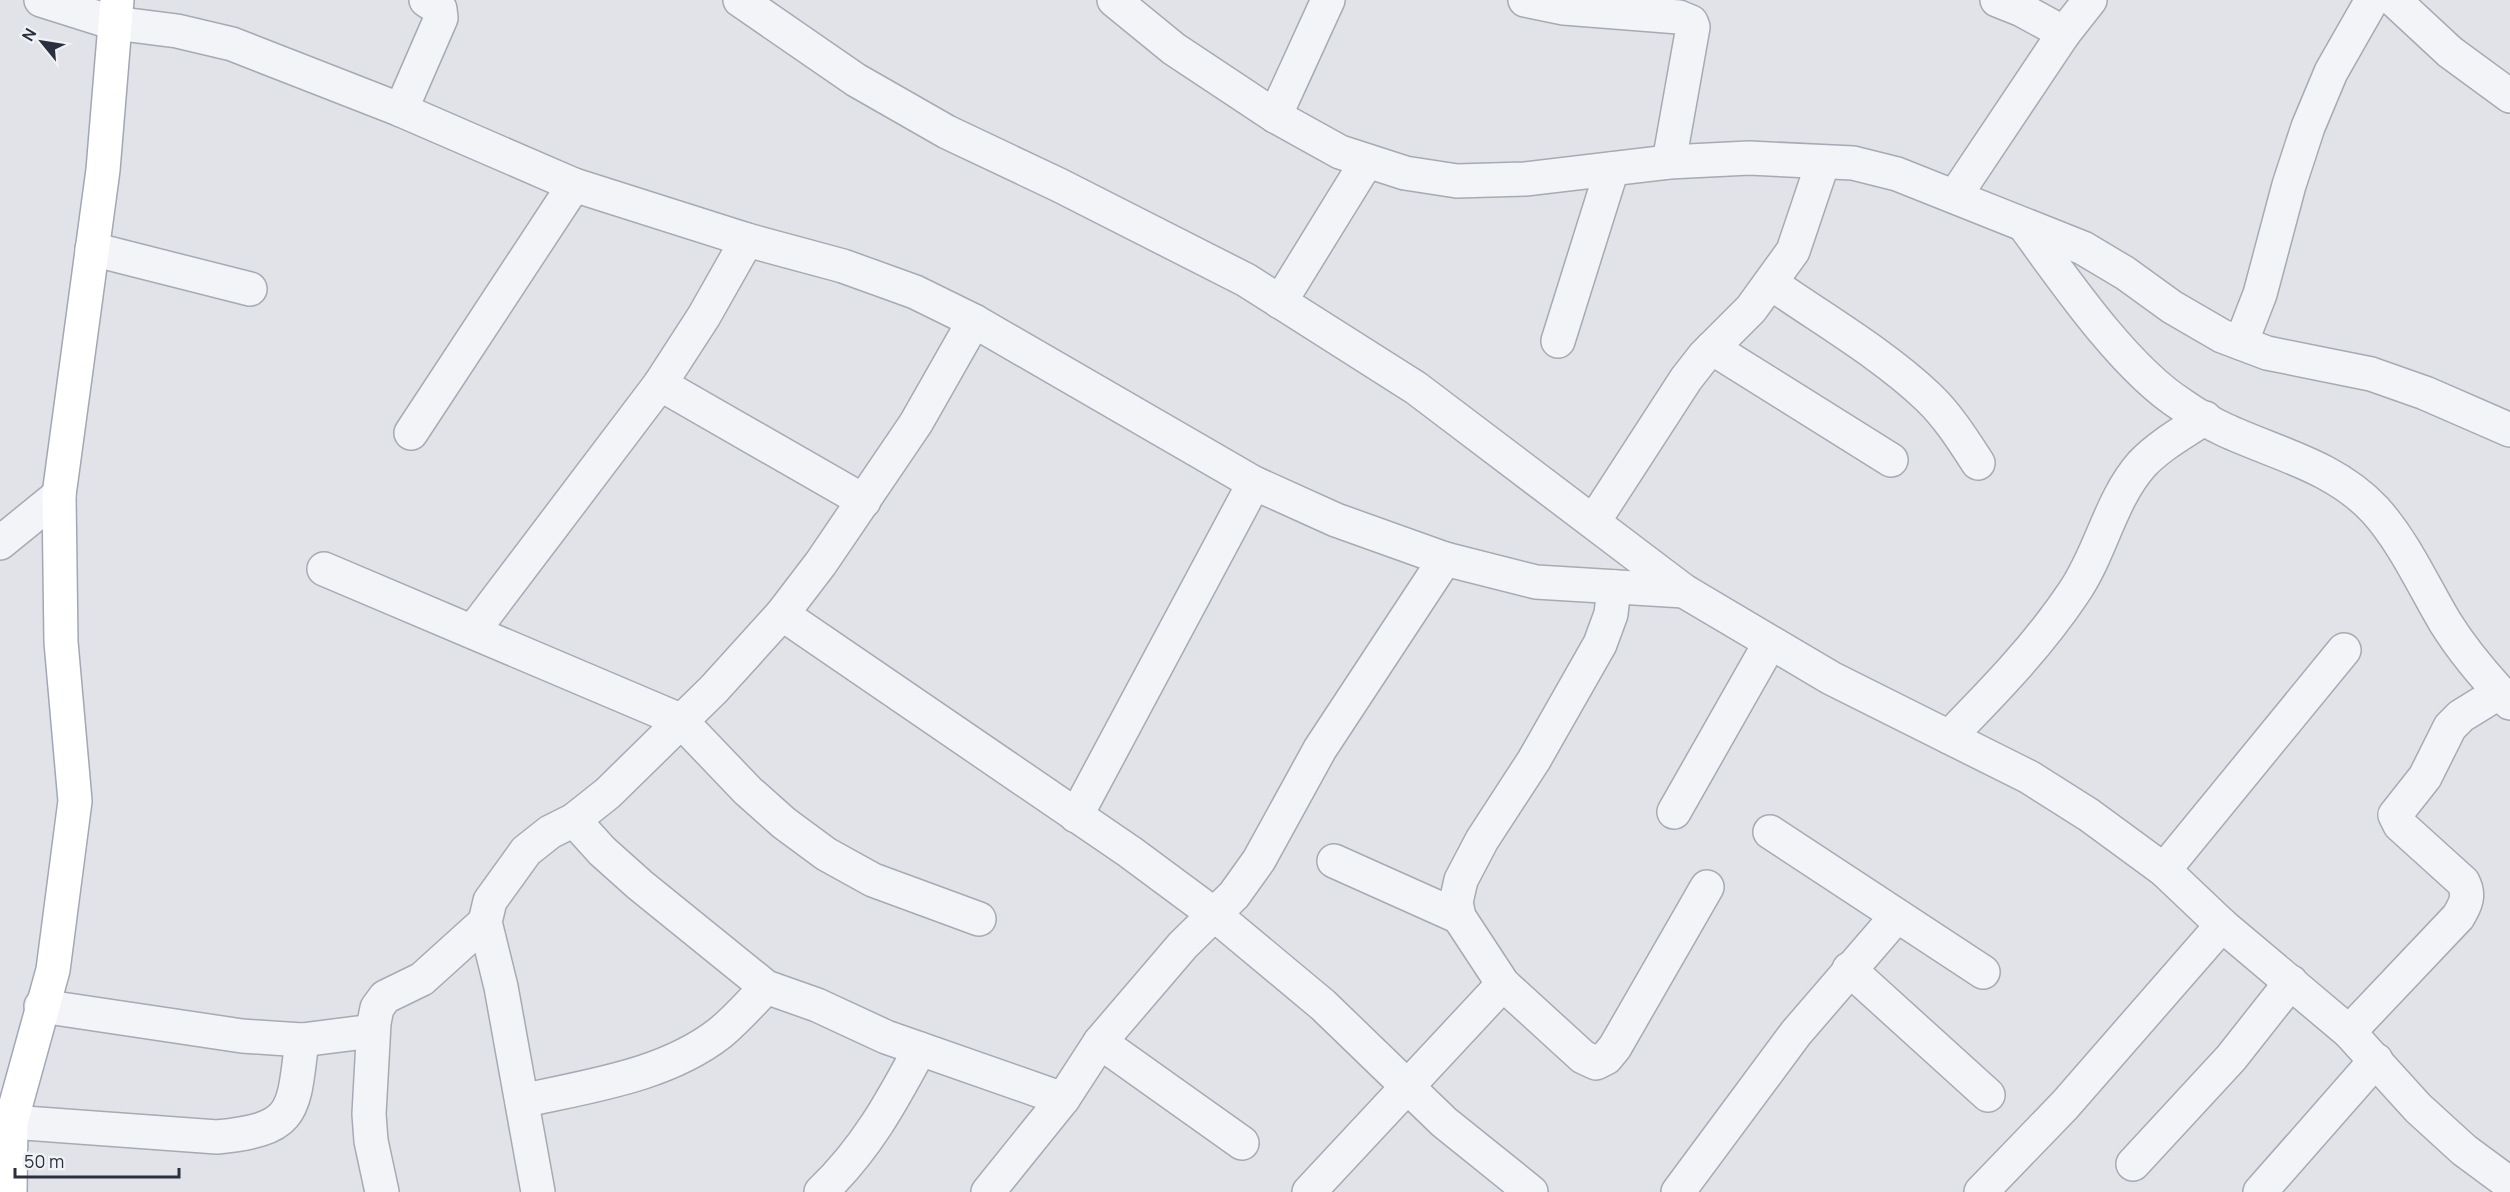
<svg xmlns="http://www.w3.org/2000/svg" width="2510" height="1192" font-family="Manrope,sans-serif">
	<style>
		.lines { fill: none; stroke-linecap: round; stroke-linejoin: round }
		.minor-casing { stroke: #a6aab3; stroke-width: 36 }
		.major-casing { stroke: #a1a7b4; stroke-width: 36 }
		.minor { stroke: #f3f4f7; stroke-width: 33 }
		.major { stroke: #fff; stroke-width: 33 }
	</style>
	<rect width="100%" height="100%" fill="#e1e3e9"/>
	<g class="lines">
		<defs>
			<g id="minor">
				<path d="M 41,0 L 114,23 L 177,31 L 232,44 L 401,110 L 574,185 L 747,240 L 843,266 L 915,292 L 974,321 L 1254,483 L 1336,520 L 1445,559 L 1536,582 L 1684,591"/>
				<path d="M 740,0 L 856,80 L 947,132 L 1059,185 L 1246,280 L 1416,388 L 1684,591 L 1831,678 L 2029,777 L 2089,815 L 2164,870 L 2222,925 L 2349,1032 L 2418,1108 L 2464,1150 L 2510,1184"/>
				<path d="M 1114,0 L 1174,49 L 1275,116 L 1340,152 L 1405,173 L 1457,181 L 1525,179 L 1669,162 L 1749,158 L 1853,163 L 1897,174 L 2083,248 L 2125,273 L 2172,307 L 2222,336 L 2267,353 L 2371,374 L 2425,393 L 2510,430"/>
				<path d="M 1525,0 L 1564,8 L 1679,17 L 1691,22 L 1693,27 L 1669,162"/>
				<path d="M 1997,0 L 2022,10 L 2064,33"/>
				<path d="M 2394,0 L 2450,52 L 2510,96"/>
				<path d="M 401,110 L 441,18 L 440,9 L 426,0"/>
				<path d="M 1275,116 L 1328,0"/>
				<path d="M 1955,196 L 2064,33 L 2090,0"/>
				<path d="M 2024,225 C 2064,280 2125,369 2182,405 C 2195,414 2210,423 2225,430 C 2277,454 2334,466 2375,510 C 2404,542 2423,585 2445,622 C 2463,651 2486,678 2510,703"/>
				<path d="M 92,249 L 250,289"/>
				<path d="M 1771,283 C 1822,319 1883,354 1928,397 C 1948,416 1963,440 1978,463"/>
				<path d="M 1280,302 L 1367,161"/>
				<path d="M 1558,341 L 1612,169"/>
				<path d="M 2241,343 L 2260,294 L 2289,185 L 2308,127 L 2331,72 L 2372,0"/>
				<path d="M 1712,348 L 1891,460"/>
				<path d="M 660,384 L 864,501"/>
				<path d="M 411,433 L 574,185"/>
				<path d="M 1594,521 L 1686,379 L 1704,356 L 1751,309 L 1793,251 L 1823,162"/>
				<path d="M 0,543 L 59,495"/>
				<path d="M 324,569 L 680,720 L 748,791 L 784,823 L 826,854 L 873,880 L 979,919"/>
				<path d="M 1614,587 L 1611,614 L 1600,644 L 1534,760 L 1482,840 L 1461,880 L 1456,902 L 1459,917 L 1503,984 L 1583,1057 L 1596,1063 L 1606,1058 L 1615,1047 L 1707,887"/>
				<path d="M 782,614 L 1130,852 L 1215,915 L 1323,1005 L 1444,1122 L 1531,1192"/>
				<path d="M 473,631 L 660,384 L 704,316 L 747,240"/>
				<path d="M 1949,737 C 1993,692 2038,646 2074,592 C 2101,553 2110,500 2142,464 C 2160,445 2184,432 2205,418"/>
				<path d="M 1674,812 L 1770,643"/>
				<path d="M 1076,816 L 1254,483"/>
				<path d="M 574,820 L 602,851 L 640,885 L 766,987 L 817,1005 L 886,1037 L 1063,1099"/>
				<path d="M 1770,832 L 1983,972"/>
				<path d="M 1334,861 L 1459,917"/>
				<path d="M 2164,870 L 2344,650"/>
				<path d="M 1849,969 L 1988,1095"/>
				<path d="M 41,1006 L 242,1036 L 302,1040 L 373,1031"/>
				<path d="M 2349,1032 L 2458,917 C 2466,904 2470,895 2463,882 L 2400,825 L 2395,815 L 2425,777 L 2450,727 L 2461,716 L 2500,692"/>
				<path d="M 1100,1042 L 1242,1143"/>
				<path d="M 522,1101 C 588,1086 665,1076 720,1033 C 737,1019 751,1003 766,987"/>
				<path d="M 11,1122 L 217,1137 C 297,1129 293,1112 302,1040"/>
				<path d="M 2133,1164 L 2231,1058 L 2291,982"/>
				<path d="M 382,1192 L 371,1141 L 369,1114 L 374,1023 L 377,1008 L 385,997 L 422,979 L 485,922"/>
				<path d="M 538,1192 L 501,987 L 485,922 L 490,901 L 526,851 L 550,832 L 574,820 L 608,793 L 714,689 L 782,614 L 821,563 L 916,423 L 974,321"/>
				<path d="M 821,1192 C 866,1149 891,1103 920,1049"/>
				<path d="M 988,1192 L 1063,1099 L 1100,1042 L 1183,945 L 1234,895 L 1259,860 L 1320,749 L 1445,559"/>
				<path d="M 1309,1192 L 1503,984"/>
				<path d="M 1678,1192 L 1796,1033 L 1896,917"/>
				<path d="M 1981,1192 L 2065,1105 L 2222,925"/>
				<path d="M 2260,1192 L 2376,1060"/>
			</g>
			<path id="major" d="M 10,1192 L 11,1122 L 53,970 L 75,801 L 61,642 L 59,495 L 103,170 L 117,0"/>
		</defs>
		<!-- minor casing -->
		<use href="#minor" class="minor-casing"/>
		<!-- major casing -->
		<use href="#major" class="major-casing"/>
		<!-- minor -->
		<use href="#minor" class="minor"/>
		<!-- major -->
		<use href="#major" class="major"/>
	</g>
	<!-- north arrow -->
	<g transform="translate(42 42) rotate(300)" stroke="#f0f2f6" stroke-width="4.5" paint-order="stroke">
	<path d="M0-4.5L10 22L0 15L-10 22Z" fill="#2a303f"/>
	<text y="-9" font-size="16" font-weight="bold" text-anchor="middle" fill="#2a303f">N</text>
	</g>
	<!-- scale -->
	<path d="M15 1168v9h164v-9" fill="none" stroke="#2a303f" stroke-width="3"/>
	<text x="24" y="1168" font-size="18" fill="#2a303f" stroke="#f0f2f6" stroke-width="4.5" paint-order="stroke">50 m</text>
</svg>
